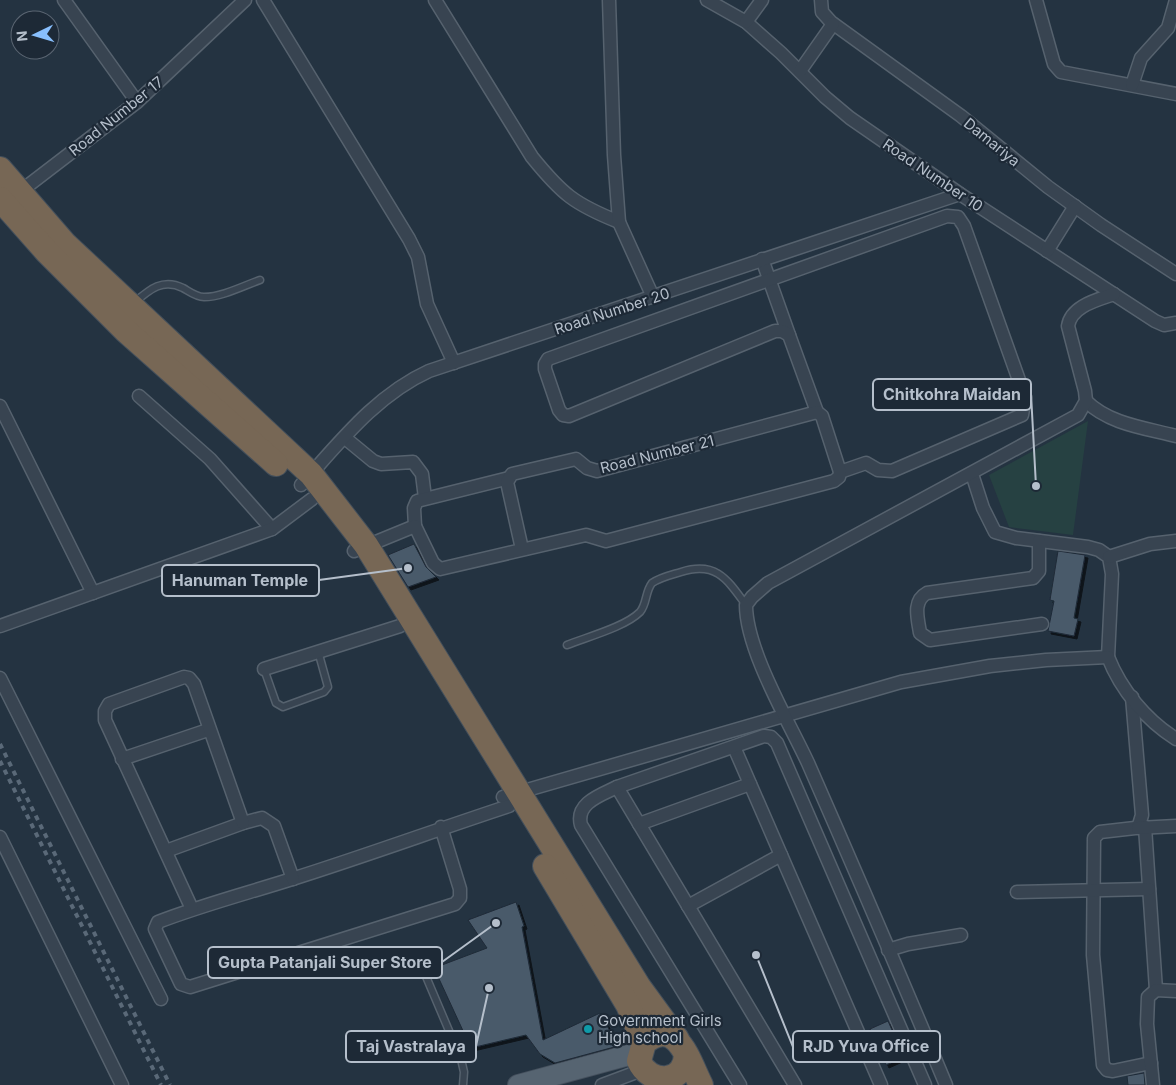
<svg xmlns="http://www.w3.org/2000/svg" width="1176" height="1085" font-family="Inter,sans-serif">
	<style>
		.green { fill: #264142 }
		.building { fill: #4a5a6a; stroke: #1f2b38; filter: url(#shadow) }
		.lines { fill: none; stroke-linecap: round; stroke-linejoin: round }
		.lane-casing { stroke: #56626e; stroke-width: 9 }
		.street-casing { stroke: #56626e; stroke-width: 15 }
		.primary-casing { stroke: #45505d; stroke-width: 22 }
		.highway-casing { stroke: #434f5b; stroke-width: 26 }
		.lane { stroke: #384451; stroke-width: 6 }
		.street { stroke: #384451; stroke-width: 12 }
		.primary { stroke: #566471; stroke-width: 20 }
		.highway { stroke: #776755; stroke-width: 24 }
		.rail { stroke: #5a6978; stroke-width: 4; stroke-dasharray: 5 5; stroke-linecap: butt }
		.culture-dot { fill: #0f9aa8; stroke: #1d2936; stroke-width: 2 }
		.labels { text-anchor: middle; dominant-baseline: central; stroke-width: 4.5; stroke-linejoin: round; paint-order: stroke }
		.street-label { font-size: 15px; fill: #b5bfcb; stroke: #1d2936 }
		.poi-label { font-size: 15px; fill: #b5bfcb; stroke: #1d2936; text-anchor: start }
		.leader { fill: none; stroke: #b5bfcb; stroke-width: 2 }
		.callout-dot { fill: #b5bfcb; stroke: #1d2936; stroke-width: 2 }
		.callout { fill: #1d2936; stroke: #b5bfcb; stroke-width: 2 }
		.callout-label { font-size: 16px; text-anchor: middle; font-weight: bold; fill: #b5bfcb }
	</style>
	<defs>
		<filter id="shadow"><feDropShadow dx="3" dy="3" stdDeviation="0" flood-color="#0009"/></filter>
	</defs>
	<rect width="100%" height="100%" fill="#243341"/>
	<!-- green -->
	<path class="green" d="M 1088,421 L 1073,535 L 1009,527 L 989,475 Z"/>
	<!-- building -->
	<g class="building">
		<path d="M 414,544 L 426,567 L 436,577 L 408,587 L 388,555 Z"/>
		<path d="M 1058,551 L 1085,555 L 1074,618 L 1078,619 L 1074,636 L 1048,631 L 1054,601 L 1050,600 Z"/>
		<path d="M 516,902 L 524,926 L 522,927 L 543,1040 L 600,1013 L 618,1046 L 555,1063 L 540,1054 L 526,1035 L 471,1048 L 434,968 L 487,948 L 468,920 Z"/>
		<path d="M 888,1021 L 904,1057 L 886,1065 L 870,1029 Z"/>
		<path d="M 1144,1073 L 1145,1085 L 1128,1085 L 1127,1076 Z"/>
	</g>
	<g class="lines">
		<defs>
			<g id="lane">
				<path d="M 135,302 C 150,289 163,278 183,288 C 190,292 196,297 204,297 C 222,297 243,286 260,280"/>
				<path d="M 567,645 C 587,637 625,627 640,612 C 647,604 645,592 652,583 C 661,577 671,575 681,572 C 716,561 727,579 746,605"/>
				<path d="M 264,669 L 276,703 L 283,707 L 324,692 L 328,687 L 318,651"/>
				<path d="M 419,960 L 461,1059 L 464,1072 L 463,1085"/>
			</g>
			<g id="street">
				<path d="M 64,0 L 137,102"/>
				<path d="M 263,0 L 409,239 L 418,257 L 427,304 L 454,363"/>
				<path d="M 435,0 L 532,157 C 562,194 574,204 619,222"/>
				<path d="M 609,0 L 614,155 L 619,222 L 653,297"/>
				<path d="M 707,0 L 746,22 L 781,53 L 825,97 L 850,118 L 960,194 L 1155,321 L 1164,325 L 1176,323"/>
				<path d="M 821,0 L 822,12 L 831,22 L 961,116 L 1048,187 L 1101,225 L 1176,274"/>
				<path d="M 1036,0 L 1054,64 L 1061,72 L 1176,94"/>
				<path d="M 746,22 L 762,0"/>
				<path d="M 800,71 L 833,24"/>
				<path d="M 1132,85 L 1141,58 L 1168,28 L 1176,0"/>
				<path d="M 17,194 L 137,102 L 245,0"/>
				<path d="M 1047,251 L 1075,206"/>
				<path d="M 762,259 L 789,335"/>
				<path d="M 139,396 L 210,459 L 272,529"/>
				<path d="M 1086,401 C 1109,424 1145,428 1176,436"/>
				<path d="M 0,406 L 93,593"/>
				<path d="M 817,412 L 789,335 L 782,331 L 775,331 L 569,416 L 563,415 L 559,410 L 545,369 L 545,364 L 548,359 L 947,216 L 958,217 L 964,226 L 1025,397 L 1022,415 L 892,471 L 878,470 L 866,463 L 840,472"/>
				<path d="M 345,438 L 373,461 L 381,464 L 413,462 L 422,474 L 425,498"/>
				<path d="M 972,474 L 983,508 L 995,532 L 1016,538 L 1088,547 L 1099,550 L 1109,557 L 1112,574 L 1108,657"/>
				<path d="M 301,485 C 339,443 376,395 429,371 L 960,194"/>
				<path d="M 415,526 L 414,508 L 417,501 L 509,478"/>
				<path d="M 1039,541 L 1039,571 L 1033,578 L 927,593 C 912,601 918,619 920,633 L 930,640 L 1042,624"/>
				<path d="M 354,551 L 415,526 L 433,563 L 440,569 L 586,535 L 606,541 L 834,481 L 839,477 L 840,472 L 822,416 L 817,412 L 597,471 L 587,468 L 576,459 L 512,474 L 507,482 L 522,549"/>
				<path d="M 1109,557 L 1150,544 L 1176,541"/>
				<path d="M 0,626 L 272,529 L 312,499"/>
				<path d="M 264,669 L 400,626"/>
				<path d="M 0,678 L 161,999"/>
				<path d="M 1132,697 L 1142,815 L 1139,825 L 1135,828 L 1100,832 L 1094,838 L 1093,955 L 1103,1065 L 1107,1070 L 1113,1071 L 1151,1063"/>
				<path d="M 734,747 L 881,1085"/>
				<path d="M 122,759 L 208,730"/>
				<path d="M 617,787 L 795,1085"/>
				<path d="M 503,797 L 901,682 L 990,666 L 1046,660 L 1108,657 C 1121,690 1146,720 1176,739"/>
				<path d="M 639,824 L 750,784"/>
				<path d="M 441,827 L 460,889 L 460,898 L 455,904 L 190,987 L 181,984 L 155,929 L 158,922 C 202,905 248,893 292,879 C 365,856 436,830 509,806"/>
				<path d="M 1145,827 L 1156,990"/>
				<path d="M 1138,828 L 1176,826"/>
				<path d="M 0,837 L 122,1085"/>
				<path d="M 166,851 L 243,823 L 262,818 L 274,826 L 293,879"/>
				<path d="M 1017,892 L 1149,889"/>
				<path d="M 688,906 L 781,855"/>
				<path d="M 192,909 L 105,720 L 105,711 L 109,704 L 184,677 L 189,678 L 194,684 L 243,823"/>
				<path d="M 888,950 L 908,944 L 961,935"/>
				<path d="M 602,1085 L 642,1070"/>
				<path d="M 740,1085 L 581,825 C 575,803 601,795 617,787 L 764,736 L 771,737 L 777,743 L 925,1085"/>
				<path d="M 946,1085 C 901,977 855,870 808,763 C 789,722 746,650 746,605 L 752,597 L 768,583 L 1078,415 L 1086,401 L 1085,391 L 1068,326 C 1071,306 1097,300 1114,294"/>
				<path d="M 1153,1085 L 1147,1024 L 1148,997 L 1156,990 L 1176,991"/>
			</g>
			<path id="primary" d="M 518,1085 L 640,1052"/>
			<g id="highway">
				<path d="M 0,169 L 65,244 L 311,474 L 366,545 L 639,987 L 677,1039"/>
				<path d="M 0,199 L 47,252 L 126,331 L 276,464"/>
				<path d="M 545,866 L 628,1005 L 644,1043"/>
				<path d="M 686,1055 C 684,1085 649,1085 639,1061 L 644,1043 C 677,1015 689,1062 701,1085"/>
			</g>
		</defs>
		<!-- lane casing -->
		<use href="#lane" class="lane-casing"/>
		<!-- street casing -->
		<use href="#street" class="street-casing"/>
		<!-- primary casing -->
		<use href="#primary" class="primary-casing"/>
		<!-- highway casing -->
		<use href="#highway" class="highway-casing"/>
		<!-- lane -->
		<use href="#lane" class="lane"/>
		<!-- street -->
		<use href="#street" class="street"/>
		<!-- primary -->
		<use href="#primary" class="primary"/>
		<!-- highway -->
		<use href="#highway" class="highway"/>
		<!-- rail -->
		<g class="rail">
			<path d="M 0,744 L 170,1085"/>
			<path d="M 0,761 L 161,1085"/>
		</g>
	</g>
	<!-- markers -->
	<circle class="culture-dot" cx="588" cy="1029" r="5"/>
	<g class="labels">
		<!-- street labels -->
		<g class="street-label">
			<text transform="translate(116 116) rotate(-39)">Road Number 17</text>
			<text transform="translate(992 142) rotate(39)">Damariya</text>
			<text transform="translate(933 175) rotate(34)">Road Number 10</text>
			<text transform="translate(612 311) rotate(-18)">Road Number 20</text>
			<text transform="translate(657 454) rotate(-14)">Road Number 21</text>
		</g>
		<!-- poi labels -->
		<g class="poi-label">
			<text x="598" y="1020">Government Girls<tspan x="598" dy="17">High school</tspan></text>
		</g>
	</g>
	<!-- callouts -->
	<path class="leader" d="M1036 486L1031 394M408 568L319 580M496 923L442 962M489 988L476 1046M756 955L793 1047"/>
	<g class="callout-dot">
		<circle cx="1036" cy="486" r="5"/>
		<circle cx="408" cy="568" r="5"/>
		<circle cx="496" cy="923" r="5"/>
		<circle cx="489" cy="988" r="5"/>
		<circle cx="756" cy="955" r="5"/>
	</g>
	<g class="callout">
		<rect x="873" y="379" width="158" height="31" rx="5"/>
		<rect x="162" y="565" width="157" height="31" rx="5"/>
		<rect x="208" y="947" width="234" height="31" rx="5"/>
		<rect x="346" y="1031" width="130" height="31" rx="5"/>
		<rect x="793" y="1031" width="147" height="31" rx="5"/>
	</g>
	<g class="callout-label">
		<text x="952" y="400">Chitkohra Maidan</text>
		<text x="240" y="586">Hanuman Temple</text>
		<text x="325" y="968">Gupta Patanjali Super Store</text>
		<text x="411" y="1052">Taj Vastralaya</text>
		<text x="866" y="1052">RJD Yuva Office</text>
	</g>
	<!-- north arrow -->
	<g transform="translate(35 35) rotate(265)"><circle r="24" fill="#1d2936" stroke="#5a6572"/>
	<path d="M0-4L9 19L0 12L-9 19Z" fill="#88bffd"/>
	<text y="-8" font-size="14" font-weight="bold" text-anchor="middle" fill="#b5bfcb">N</text>
	</g>
</svg>
